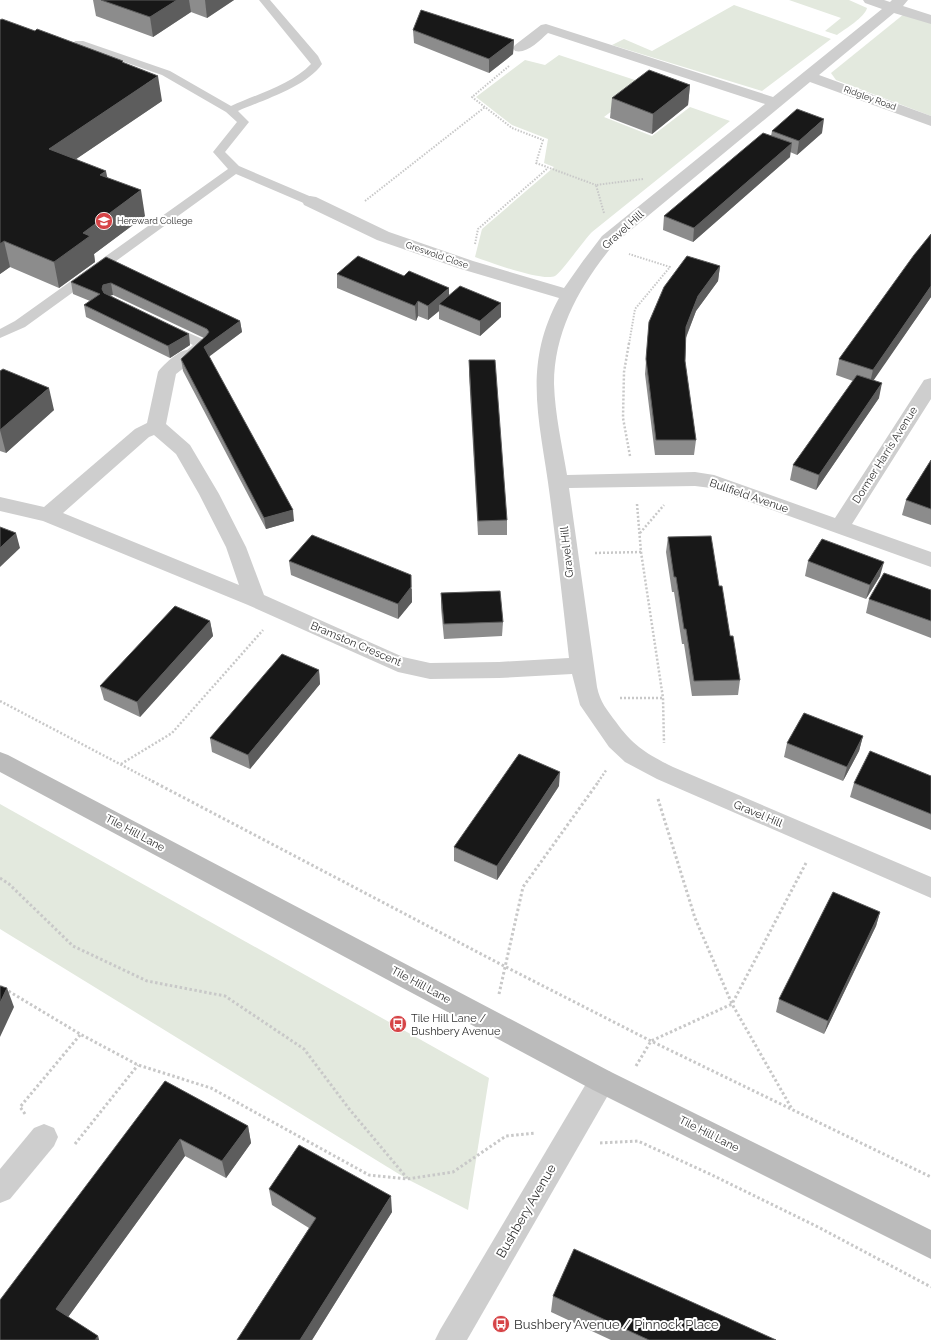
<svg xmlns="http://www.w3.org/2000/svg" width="931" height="1340" font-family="Raleway,sans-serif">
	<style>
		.green { fill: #e3e9de }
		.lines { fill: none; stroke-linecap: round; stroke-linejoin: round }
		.path-far2 { stroke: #c8c8c8; stroke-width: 2; stroke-dasharray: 1.5 1.5; stroke-linecap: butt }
		.path-far1 { stroke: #c8c8c8; stroke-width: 2.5; stroke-dasharray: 2 2; stroke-linecap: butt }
		.path { stroke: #c8c8c8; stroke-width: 3; stroke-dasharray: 2.5 2.5; stroke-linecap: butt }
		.lane { fill: #cecece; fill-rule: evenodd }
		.street { fill: #cecece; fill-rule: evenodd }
		.secondary { fill: #bbb; fill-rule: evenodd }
		.wall { fill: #8c8c8c }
		.shaded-wall { fill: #5d5d5d }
		.building { fill: #181818; stroke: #5d5d5d }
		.labels { text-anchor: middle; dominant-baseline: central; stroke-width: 4; stroke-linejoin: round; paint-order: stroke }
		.far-street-label { font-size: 9px; fill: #313131; stroke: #fff }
		.far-poi-label { font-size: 9px; fill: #313131; stroke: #fff; text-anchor: start }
		.street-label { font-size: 11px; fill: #313131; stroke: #fff }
		.poi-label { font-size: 11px; fill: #313131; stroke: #fff; text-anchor: start }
		.near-street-label { font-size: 13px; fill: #313131; stroke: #fff }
		.near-poi-label { font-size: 13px; fill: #313131; stroke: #fff; text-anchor: start }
	</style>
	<rect width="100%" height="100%" fill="#fff"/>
	<!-- green -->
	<g class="green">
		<path d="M 789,0 L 849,0 L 867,8 C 865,17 845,29 837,35 L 825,31 L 841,18 Z"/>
		<path d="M 734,5 L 831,39 L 762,91 L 612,45 L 624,39 L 652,51 Z"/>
		<path d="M 904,14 L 931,22 L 931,116 L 836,80 L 831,73 Z"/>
		<path d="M 559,55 L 638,81 L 638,91 L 604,117 L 652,136 L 690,107 L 730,121 L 592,232 C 584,240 561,273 555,276 C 543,282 489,262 475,257 L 482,229 L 554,167 L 544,163 L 548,139 L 512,125 L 476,97 L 525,60 L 545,65 Z"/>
		<path d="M 0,804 L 489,1078 L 468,1210 L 407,1179 L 0,929 Z"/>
	</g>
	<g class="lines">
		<!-- path-far2 -->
		<g class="path-far2">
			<path d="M 509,66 L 472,97 L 512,128 L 543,140 L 536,163 L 596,185"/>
			<path d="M 365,201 L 485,107"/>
			<path d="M 604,213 L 596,185 L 643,179"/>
			<path d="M 475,244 L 478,229 L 548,168"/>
			<path d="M 629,344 L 635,309 L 670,267 L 629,254"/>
		</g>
		<!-- path-far1 -->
		<g class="path-far1">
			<path d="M 629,343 L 624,372 L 623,418 L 630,456"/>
			<path d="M 637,504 L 641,552 L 663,698 L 664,743"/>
			<path d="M 640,533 L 664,505"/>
			<path d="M 595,553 L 641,552"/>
			<path d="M 620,698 L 663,698"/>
			<path d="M 0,701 L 154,782"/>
			<path d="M 121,764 L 172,733 L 263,630"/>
			<path d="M 598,782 L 607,769"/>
		</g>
		<!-- path -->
		<g class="path">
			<path d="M 152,781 L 504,966 L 651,1041 L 931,1177"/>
			<path d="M 658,799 L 695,918 L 732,1004 L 792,1109"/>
			<path d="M 0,878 L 9,884 L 73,946 L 147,981 L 225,996 L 304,1049 L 350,1110 L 407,1178"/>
			<path d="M 0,986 L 80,1034 L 138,1065 L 211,1088 L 369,1175 L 407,1179 L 453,1172 L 506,1136 L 536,1133"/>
			<path d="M 499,994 L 523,887 L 599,781"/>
			<path d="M 636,1066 L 651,1041 L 732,1004 L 806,863"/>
			<path d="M 25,1114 L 20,1107 L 80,1035"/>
			<path d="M 600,1143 L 638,1141 L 712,1175 L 818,1227 L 931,1287"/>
			<path d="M 75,1144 L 138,1065"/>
		</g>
		<!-- lane -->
		<g class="lane">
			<path d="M 259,0 L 270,0 L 318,56 L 322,64 C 306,87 263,100 238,111 L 249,122 L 225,152 L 239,166 L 314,198 L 316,201 L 314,204 L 306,204 L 236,174 L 25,327 L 0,338 L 0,329 L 15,321 L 228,169 L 213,152 L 237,122 L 226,112 L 162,75 L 75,45 L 74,43 L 75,41 L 83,41 L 170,71 L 231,106 C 257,94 291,85 311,64 Z"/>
			<path d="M 171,325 L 207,341 L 209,344 C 203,352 193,360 183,358 L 181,355 L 193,345 L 166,332 L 164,329 L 166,326 Z"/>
		</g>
		<!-- street -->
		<g class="street">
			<path d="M 863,0 L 884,0 L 890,2 L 892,0 L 908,0 L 903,6 L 931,15 L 931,24 L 894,13 L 819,75 L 931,116 L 931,126 L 810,82 L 614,244 C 581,284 554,330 554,384 C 555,415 562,445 567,475 L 695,472 L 714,475 L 835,518 L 924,380 L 931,378 L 931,399 L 852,524 L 931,552 L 931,567 L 711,488 L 695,486 L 569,488 L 597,687 C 600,702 607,710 616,722 C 633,746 647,754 673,767 L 931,877 L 931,898 L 657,779 L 625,762 L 609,747 L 580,705 L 572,674 L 499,678 L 430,679 L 398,672 L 248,605 L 43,521 L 0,511 L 0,497 L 44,507 L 135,429 L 147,423 L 158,372 C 162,366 179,350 187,350 C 189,350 191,351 194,352 L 196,356 L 194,360 L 176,374 L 166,424 L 190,445 L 219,494 L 246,547 L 264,595 L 403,657 L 430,663 L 499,662 L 569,658 C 563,604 557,551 550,497 C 541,424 521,368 559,298 L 461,269 L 377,240 L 304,205 L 302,201 L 304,197 L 310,196 L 316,197 L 389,232 L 473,261 L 564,288 L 583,261 L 602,236 L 765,104 L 548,33 C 539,41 527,54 515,51 L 513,48 L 515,45 L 541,25 L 546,24 L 773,97 L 882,9 L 865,3 ZM 154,435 L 176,454 L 199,494 L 226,547 L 239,585 L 63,513 L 149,437 Z"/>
			<path d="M 602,1069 L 611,1072 L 615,1081 L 611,1090 L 467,1340 L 435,1340 L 440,1330 L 593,1072 Z"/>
			<path d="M 44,1124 L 54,1128 L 58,1137 L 54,1146 L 10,1199 L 0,1203 L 0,1169 L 34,1128 Z"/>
		</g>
		<!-- secondary -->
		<path class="secondary" d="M 0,752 L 8,755 L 611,1072 L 931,1230 L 931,1259 L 593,1090 L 0,772 Z"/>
	</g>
	<!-- wall -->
	<g class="wall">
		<path d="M 93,0 L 234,0 L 207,18 L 191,12 L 153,37 L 96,16 Z"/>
		<path d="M 0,20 L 124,63 L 162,101 L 76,159 L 107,177 L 145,216 L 94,254 L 95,262 L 59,288 L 10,267 L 0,274 Z"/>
		<path d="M 413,30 L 514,40 L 513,54 L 489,73 L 414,43 Z"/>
		<path d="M 690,85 L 688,105 L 652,134 L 610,118 L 612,98 Z"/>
		<path d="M 772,131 L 822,133 L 797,155 L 790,152 L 790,157 L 693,242 L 663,230 L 664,216 L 771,136 Z"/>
		<path d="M 931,234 L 931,297 L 873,380 L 879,398 L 816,490 L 790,480 L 793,465 L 853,381 L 836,375 L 839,359 Z"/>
		<path d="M 106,257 L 240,321 L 242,332 L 209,356 L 294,521 L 266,529 L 183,371 L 181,359 L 204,338 L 113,295 L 110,295 L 190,345 L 170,358 L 86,317 L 84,305 L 90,301 L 73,294 L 71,282 Z"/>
		<path d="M 720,266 L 718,281 L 696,311 L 686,338 L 685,361 L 696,440 L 694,455 L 655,455 L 645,374 L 649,322 Z"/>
		<path d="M 337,274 L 449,296 L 501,303 L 501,317 L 480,336 L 439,319 L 439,311 L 428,320 L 418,316 L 416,321 L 337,288 Z"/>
		<path d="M 469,360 L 507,520 L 507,535 L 478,535 L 469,375 Z"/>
		<path d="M 0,371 L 54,410 L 6,453 L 0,451 Z"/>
		<path d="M 931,460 L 931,525 L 902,515 L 906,500 Z"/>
		<path d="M 668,537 L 719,586 L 740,680 L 738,695 L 692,696 L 684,644 L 682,644 L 674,592 L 672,592 L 666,552 Z"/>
		<path d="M 289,561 L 412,589 L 412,602 L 398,619 L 291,575 Z"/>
		<path d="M 808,561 L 880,576 L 866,599 L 805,576 Z"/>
		<path d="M 931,590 L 931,638 L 866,613 L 869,599 Z"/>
		<path d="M 441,593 L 503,622 L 502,636 L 444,639 L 441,608 Z"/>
		<path d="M 210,621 L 213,636 L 140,717 L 104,700 L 100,686 Z"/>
		<path d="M 319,670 L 320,684 L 250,769 L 212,752 L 210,738 Z"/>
		<path d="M 863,736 L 859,751 L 843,781 L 784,757 L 787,743 Z"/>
		<path d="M 931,776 L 931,830 L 850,797 L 854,783 Z"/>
		<path d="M 559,786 L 497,880 L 454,861 L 454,847 Z"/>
		<path d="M 880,912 L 876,926 L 824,1034 L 776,1012 L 779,999 Z"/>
		<path d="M 165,1081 L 248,1126 L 251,1143 L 226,1178 L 185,1156 L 68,1317 L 98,1336 L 99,1340 L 0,1340 Z"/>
		<path d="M 269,1189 L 392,1212 L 312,1340 L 237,1340 L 309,1228 L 272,1205 Z"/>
		<path d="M 553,1296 L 776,1340 L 611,1340 L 551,1312 Z"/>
	</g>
	<!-- shaded-wall -->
	<g class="shaded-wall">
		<path d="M 177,0 L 189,0 L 191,12 L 153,37 L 150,17 Z"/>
		<path d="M 205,0 L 234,0 L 207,18 Z"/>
		<path d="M 514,40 L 513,54 L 489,73 L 489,59 Z"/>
		<path d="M 158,76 L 162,101 L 54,174 L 49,149 Z"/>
		<path d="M 690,85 L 688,105 L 652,134 L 653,114 Z"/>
		<path d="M 824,119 L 822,133 L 797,155 L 799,141 Z"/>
		<path d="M 792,143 L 790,157 L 693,242 L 694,228 Z"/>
		<path d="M 106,171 L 111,196 L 100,175 Z"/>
		<path d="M 141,190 L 145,216 L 94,254 L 95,262 L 59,288 L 54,262 L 83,233 Z"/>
		<path d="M 4,241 L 10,267 L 0,274 L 0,244 Z"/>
		<path d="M 720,266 L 718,281 L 696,311 L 684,342 L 686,327 L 698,296 Z"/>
		<path d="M 111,283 L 113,295 L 106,297 L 102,289 L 103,285 Z"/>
		<path d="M 931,286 L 931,297 L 869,387 L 873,370 Z"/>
		<path d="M 449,288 L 449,302 L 439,304 L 439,311 L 428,320 L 428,306 Z"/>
		<path d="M 418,301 L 418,316 L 416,321 L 415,306 Z"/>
		<path d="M 501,303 L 501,317 L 480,336 L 480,321 Z"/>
		<path d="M 240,321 L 242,332 L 206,359 L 204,347 Z"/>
		<path d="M 189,334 L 190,345 L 170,358 L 168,346 Z"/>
		<path d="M 882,383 L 879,398 L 816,490 L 819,475 Z"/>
		<path d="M 49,388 L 54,410 L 6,453 L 0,430 Z"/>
		<path d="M 293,510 L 294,521 L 266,529 L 264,518 Z"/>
		<path d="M 16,533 L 20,548 L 0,567 L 0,548 Z"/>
		<path d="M 884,562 L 880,576 L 866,599 L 870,585 Z"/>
		<path d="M 411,575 L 412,602 L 398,619 L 398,604 Z"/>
		<path d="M 210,621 L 213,636 L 140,717 L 137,702 Z"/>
		<path d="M 319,670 L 320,684 L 250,769 L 248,755 Z"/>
		<path d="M 863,736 L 859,751 L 843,781 L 847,767 Z"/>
		<path d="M 560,772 L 559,786 L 497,880 L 497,866 Z"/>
		<path d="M 880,912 L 876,926 L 824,1034 L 828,1021 Z"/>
		<path d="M 7,988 L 14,1007 L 0,1037 L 0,1003 Z"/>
		<path d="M 248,1126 L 251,1143 L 226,1178 L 222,1161 Z"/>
		<path d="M 180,1139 L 185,1156 L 63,1324 L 56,1309 Z"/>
		<path d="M 391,1196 L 392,1212 L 312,1340 L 300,1340 Z"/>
		<path d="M 98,1336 L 99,1340 L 95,1340 Z"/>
	</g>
	<!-- building -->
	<g class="building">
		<path d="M 101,0 L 177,0 L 150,17 Z"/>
		<path d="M 421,10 L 514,40 L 489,59 L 413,30 Z"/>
		<path d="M 2,19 L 35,31 L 37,29 L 123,61 L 122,62 L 158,76 L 49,149 L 106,171 L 100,175 L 141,190 L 83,233 L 90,236 L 54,262 L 4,241 L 0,244 L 0,20 Z"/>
		<path d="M 649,70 L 690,85 L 653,114 L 612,98 Z"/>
		<path d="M 797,109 L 824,119 L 799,141 L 772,131 Z"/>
		<path d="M 763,133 L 792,143 L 694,228 L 664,216 Z"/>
		<path d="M 931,234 L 931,286 L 873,370 L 839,359 L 914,255 Z"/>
		<path d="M 358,256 L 404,276 L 409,271 L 449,288 L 428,306 L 418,301 L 415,306 L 337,274 Z"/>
		<path d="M 687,256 L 720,266 L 698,296 L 686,327 L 685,361 L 696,440 L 656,440 L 646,359 L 649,322 L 664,287 Z"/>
		<path d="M 106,257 L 240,321 L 204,347 L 293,510 L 264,518 L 181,359 L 206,336 L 209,332 L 207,329 L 111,283 L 103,285 L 102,289 L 104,293 L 189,334 L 168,346 L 84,305 L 100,294 L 71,282 Z"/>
		<path d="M 460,286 L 501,303 L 480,321 L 439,304 Z"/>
		<path d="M 469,360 L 495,360 L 507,520 L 478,521 Z"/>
		<path d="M 3,369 L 49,388 L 0,430 L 0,371 Z"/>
		<path d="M 857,375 L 882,383 L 819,475 L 793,465 Z"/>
		<path d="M 931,460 L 931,509 L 906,500 Z"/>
		<path d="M 0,527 L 16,533 L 0,548 Z"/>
		<path d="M 312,535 L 411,575 L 411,587 L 398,604 L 289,561 Z"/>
		<path d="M 711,536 L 719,586 L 722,586 L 730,636 L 733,636 L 740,680 L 694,681 L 686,629 L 684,629 L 676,577 L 674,577 L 668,537 Z"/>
		<path d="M 822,539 L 884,562 L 870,585 L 808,561 Z"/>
		<path d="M 884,573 L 931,590 L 931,621 L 869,599 Z"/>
		<path d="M 500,591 L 503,622 L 444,624 L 441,593 Z"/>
		<path d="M 175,606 L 210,621 L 137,702 L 100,686 Z"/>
		<path d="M 282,654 L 319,670 L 248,755 L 210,738 Z"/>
		<path d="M 804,713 L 863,736 L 847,767 L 787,743 Z"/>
		<path d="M 870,751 L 931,776 L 931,814 L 854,783 Z"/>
		<path d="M 519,754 L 560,772 L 497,866 L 454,847 Z"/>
		<path d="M 833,892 L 880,912 L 828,1021 L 779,999 Z"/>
		<path d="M 0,986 L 7,988 L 0,1003 Z"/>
		<path d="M 165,1081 L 248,1126 L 222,1161 L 180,1139 L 56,1309 L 98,1336 L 95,1340 L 0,1340 L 0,1300 Z"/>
		<path d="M 299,1145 L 391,1196 L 300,1340 L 237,1340 L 316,1218 L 269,1189 Z"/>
		<path d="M 574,1249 L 776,1340 L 649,1340 L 553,1296 Z"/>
	</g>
	<!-- icons -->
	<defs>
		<symbol id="university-disc" viewBox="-11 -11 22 22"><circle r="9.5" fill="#d64447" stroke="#fff"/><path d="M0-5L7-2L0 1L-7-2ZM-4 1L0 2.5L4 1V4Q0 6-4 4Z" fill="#fff"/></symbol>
		<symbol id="bus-disc" viewBox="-11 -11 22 22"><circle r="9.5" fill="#d64447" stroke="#fff"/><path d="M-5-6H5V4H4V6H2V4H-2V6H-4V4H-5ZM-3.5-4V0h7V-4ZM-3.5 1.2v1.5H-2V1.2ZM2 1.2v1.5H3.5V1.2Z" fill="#fff"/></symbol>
	</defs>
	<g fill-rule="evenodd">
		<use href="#university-disc" x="94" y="211" width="20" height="20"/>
		<use href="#bus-disc" x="388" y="1014" width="20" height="20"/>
		<use href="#bus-disc" x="491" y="1314" width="20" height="20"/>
	</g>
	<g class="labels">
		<!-- far-street labels -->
		<g class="far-street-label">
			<text transform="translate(870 98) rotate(20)">Ridgley Road</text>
			<text transform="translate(437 255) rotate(19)">Greswold Close</text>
		</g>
		<!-- far-poi labels -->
		<g class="far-poi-label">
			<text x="117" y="221">Hereward College</text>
		</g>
		<!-- street labels -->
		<g class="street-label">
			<text transform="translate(623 230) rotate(-42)">Gravel Hill</text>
			<text transform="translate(885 455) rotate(-58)">Dormer Harris Avenue</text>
			<text transform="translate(749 496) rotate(19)">Bullfield Avenue</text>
			<text transform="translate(567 552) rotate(-96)">Gravel Hill</text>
			<text transform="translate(356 644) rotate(23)">Bramston Crescent</text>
			<text transform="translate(758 814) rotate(23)">Gravel Hill</text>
			<text transform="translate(135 833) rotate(28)">Tile Hill Lane</text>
			<text transform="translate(421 985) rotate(28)">Tile Hill Lane</text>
			<text transform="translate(709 1134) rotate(27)">Tile Hill Lane</text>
		</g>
		<!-- poi labels -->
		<g class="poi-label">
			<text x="411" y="1018">Tile Hill Lane /<tspan x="411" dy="13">Bushbery Avenue</tspan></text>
		</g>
		<!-- near-street labels -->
		<g class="near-street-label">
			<text transform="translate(526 1211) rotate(-60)">Bushbery Avenue</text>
		</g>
		<!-- near-poi labels -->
		<g class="near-poi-label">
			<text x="514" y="1324">Bushbery Avenue / Pinnock Place</text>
		</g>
	</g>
</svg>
